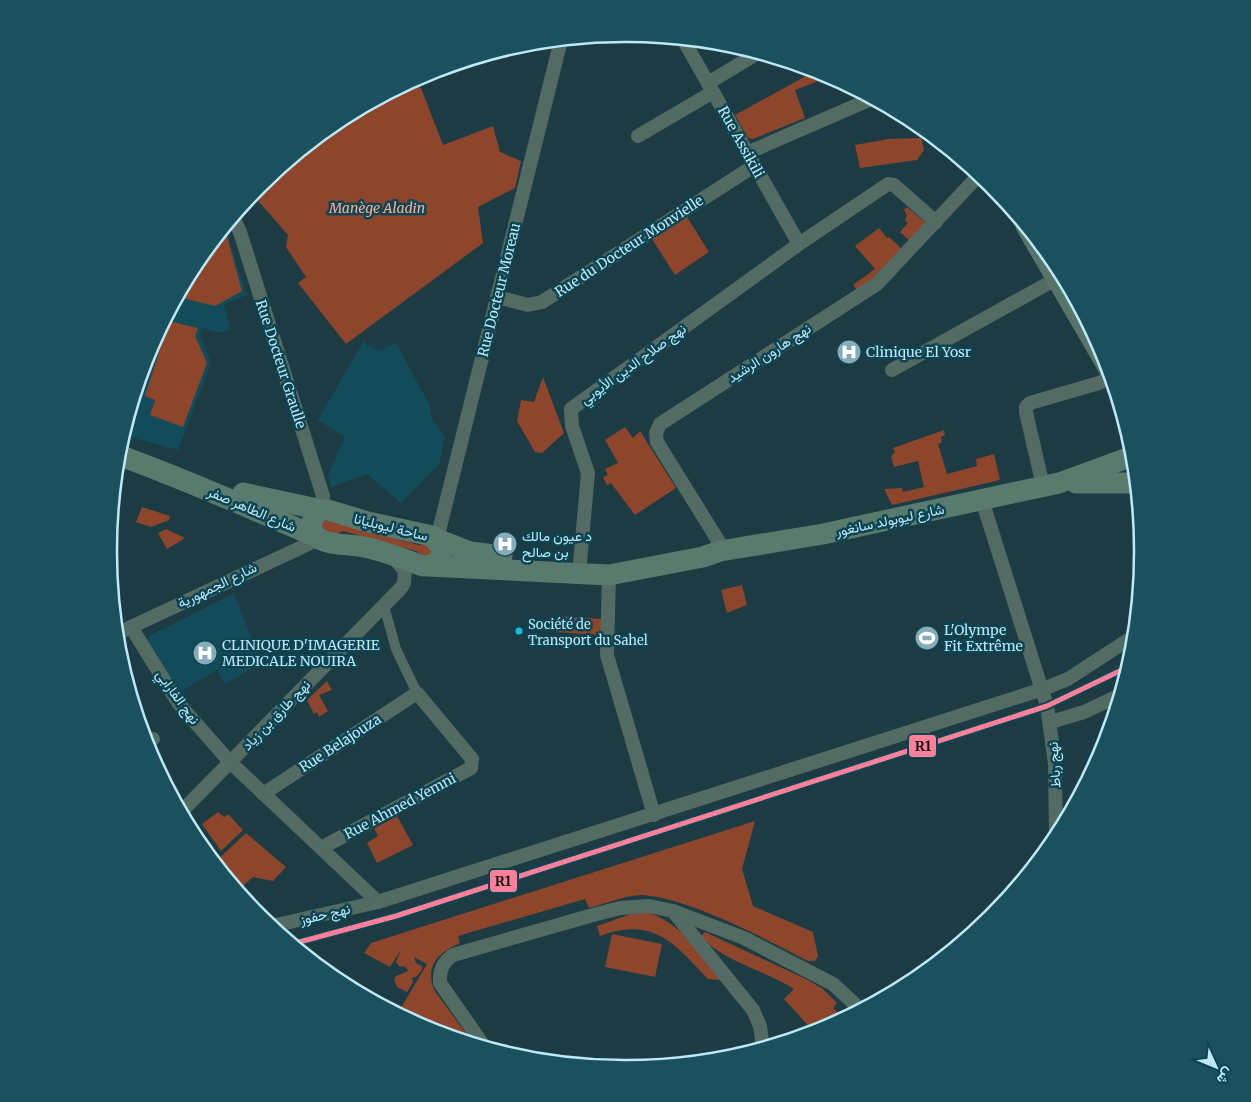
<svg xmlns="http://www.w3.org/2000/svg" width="1251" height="1102" font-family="Merriweather,Vazirmatn,serif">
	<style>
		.built { fill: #124c5a }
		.green { fill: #8d452c }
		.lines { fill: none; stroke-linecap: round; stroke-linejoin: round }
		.pedestrian { stroke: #536b62; stroke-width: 10 }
		.minor { stroke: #536b62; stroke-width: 14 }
		.secondary { stroke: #587469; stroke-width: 19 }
		.primary { stroke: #587b6e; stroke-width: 21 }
		.rail-1-casing { stroke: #0d4452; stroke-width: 9 }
		.rail-1 { stroke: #ff8098; stroke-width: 5 }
		.bus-dot { fill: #20b9da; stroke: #0d4452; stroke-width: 2 }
		.labels { text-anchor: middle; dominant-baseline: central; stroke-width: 5; stroke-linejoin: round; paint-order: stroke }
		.bus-label { font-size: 13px; fill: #bde9f7; stroke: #0d4452; text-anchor: start }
		.street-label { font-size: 14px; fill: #bde9f7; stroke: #0d4452 }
		.park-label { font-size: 14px; font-style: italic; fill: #fbb097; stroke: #0d4452 }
		.poi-label { font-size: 14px; fill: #bde9f7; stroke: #0d4452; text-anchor: start }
		.rim { fill: none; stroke: #bde9f7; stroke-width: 2.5 }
		.line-badge { stroke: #0d4452; stroke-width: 2 }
		.pale-badge-label { font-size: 14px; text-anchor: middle; font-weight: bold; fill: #111 }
	</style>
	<rect width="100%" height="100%" fill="#1c3b43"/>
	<!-- built -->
	<g class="built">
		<path d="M 225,228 L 247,295 L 224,304 L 230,330 L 219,333 L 202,328 L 200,336 L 211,363 L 178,450 L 123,435 L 148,353 L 196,263 Z"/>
		<path d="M 363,342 L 379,351 L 396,343 L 430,406 L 431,418 L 445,437 L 439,464 L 401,503 L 367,474 L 331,487 L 328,475 L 345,437 L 318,420 Z"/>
		<path d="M 234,593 L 261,663 L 225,684 L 217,670 L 179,693 L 146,642 L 148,637 Z"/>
	</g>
	<!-- green -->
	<g class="green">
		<path d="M 815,71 L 821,80 L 795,90 L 805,118 L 753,139 L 748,138 L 735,115 Z"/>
		<path d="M 410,83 L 421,88 L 443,145 L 493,126 L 500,152 L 521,161 L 515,188 L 478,207 L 483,243 L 346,344 L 298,283 L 306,277 L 286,247 L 288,235 L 252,194 L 260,185 L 338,121 L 380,101 L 380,99 Z"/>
		<path d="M 921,138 L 924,150 L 917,160 L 860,168 L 855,145 L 888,139 Z"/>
		<path d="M 907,207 L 926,223 L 910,241 L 900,232 L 908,223 L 905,220 L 907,215 L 904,210 Z"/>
		<path d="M 687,217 L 709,252 L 675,275 L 652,239 Z"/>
		<path d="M 879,228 L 887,238 L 889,237 L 902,249 L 873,281 L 858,291 L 853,285 L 875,269 L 855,246 Z"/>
		<path d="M 223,230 L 227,236 L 242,291 L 215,306 L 178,297 L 196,263 Z"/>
		<path d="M 169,321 L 198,328 L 195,336 L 207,363 L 183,427 L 150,415 L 155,400 L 145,396 Z"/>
		<path d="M 543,377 L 564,433 L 542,453 L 535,452 L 517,421 L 521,400 L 534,402 Z"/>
		<path d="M 625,427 L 633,438 L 640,431 L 676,488 L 635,515 L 611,483 L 607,485 L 603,477 L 608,475 L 605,469 L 618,463 L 605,440 Z"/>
		<path d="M 944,430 L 945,435 L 941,437 L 942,442 L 938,444 L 947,474 L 977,466 L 976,459 L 994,454 L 1000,480 L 892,505 L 884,489 L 902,488 L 903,492 L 924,487 L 918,461 L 894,467 L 891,456 L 895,452 L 893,448 Z"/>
		<path d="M 142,507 L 170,516 L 169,520 L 151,527 L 136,522 Z"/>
		<path d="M 326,520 L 419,545 L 429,544 L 434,551 L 426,557 L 416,551 L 343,531 L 337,534 L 324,531 L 321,527 L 323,522 Z"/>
		<path d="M 166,529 L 183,537 L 184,539 L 167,549 L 158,533 Z"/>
		<path d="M 742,585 L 747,605 L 727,613 L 721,590 Z"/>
		<path d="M 558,616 L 601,619 L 601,635 L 556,632 Z"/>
		<path d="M 327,681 L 332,690 L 319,695 L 328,711 L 319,717 L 317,712 L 314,714 L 307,700 Z"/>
		<path d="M 218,812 L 224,817 L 228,814 L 243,830 L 221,851 L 202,824 Z"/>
		<path d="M 397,816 L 413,845 L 377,863 L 367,843 L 378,836 L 374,828 Z"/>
		<path d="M 755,821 L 742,869 L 753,906 L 813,932 L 818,956 L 815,961 L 808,961 C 763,938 692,899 642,895 C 626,895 605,904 589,908 L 585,899 L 458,936 L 460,943 C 438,953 425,965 434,990 L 473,1043 L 427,1029 L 398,1013 L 427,964 L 414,957 L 416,963 L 422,966 L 422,970 L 416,977 L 412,978 L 413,982 L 407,992 L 397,987 L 394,980 L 396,976 L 408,971 L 406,967 L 399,966 L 396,962 L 401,950 L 390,967 L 364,953 L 371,943 Z"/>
		<path d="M 246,833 L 286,867 L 273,881 L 253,877 L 238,890 L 215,862 Z"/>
		<path d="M 646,912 C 681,922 699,953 721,980 L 708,979 C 674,943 653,916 600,936 L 597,926 L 631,914 Z"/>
		<path d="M 705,932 L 808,980 L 823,989 L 837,1003 L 833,1008 L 844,1018 L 814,1032 L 784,999 L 794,989 C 765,970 723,962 701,936 Z"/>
		<path d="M 612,934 L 662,944 L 655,977 L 605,967 Z"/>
	</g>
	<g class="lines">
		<!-- pedestrian -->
		<path class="pedestrian" d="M 384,606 L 396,649 L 417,693"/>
		<!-- minor -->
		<g class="minor">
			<path d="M 683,39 L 799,244"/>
			<path d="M 708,83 L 758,53"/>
			<path d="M 638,136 L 713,92"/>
			<path d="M 747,153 L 871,99"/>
			<path d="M 233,218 L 240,232 L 323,496 L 322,510"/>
			<path d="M 497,297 L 528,305 L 542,302 L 754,166"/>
			<path d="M 892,370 L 1056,279"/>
			<path d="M 1043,486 L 1026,412 L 1026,407 L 1030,403 L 1099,383 L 1111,377"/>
			<path d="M 982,500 L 1047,706 L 1055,764 L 1056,837"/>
			<path d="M 437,539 L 561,40"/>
			<path d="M 724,550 L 657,442 L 656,433 L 660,424 L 877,284 L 979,175"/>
			<path d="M 580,563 L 588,473 L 572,426 L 571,409 L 799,244 L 888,184 L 894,185 L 936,222"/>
			<path d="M 609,575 L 607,655 L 654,815"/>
			<path d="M 131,627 L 179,704 L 230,762 L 378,902 L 1043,689 L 1068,679 L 1134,636"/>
			<path d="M 116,634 L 319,539"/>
			<path d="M 1051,722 L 1084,712 L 1120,695"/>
			<path d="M 146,743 L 153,739"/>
			<path d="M 263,794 L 417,693 L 472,759 L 471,768 L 321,848"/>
			<path d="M 181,812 L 401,588 L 404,583 L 405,571 L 394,558"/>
			<path d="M 673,911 L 753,1010 L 760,1026 L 763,1047"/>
			<path d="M 272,926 L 378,902"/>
			<path d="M 484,1046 L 440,983 C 439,970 443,962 453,955 L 593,915 L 620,908 L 649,906 L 673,911 L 744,938 L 833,984 L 860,1009"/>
		</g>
		<!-- secondary -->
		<path class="secondary" d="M 1025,226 L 1108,369"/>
		<!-- primary -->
		<g class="primary">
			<path d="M 118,455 C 185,479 249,508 315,536"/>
			<path d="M 1076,483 L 1136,483"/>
			<path d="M 243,493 L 322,510"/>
			<path d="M 322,510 L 328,510 L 368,522 L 432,536 L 442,548 C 442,560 435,566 423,566 C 404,559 384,551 364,547 C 350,544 330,546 318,538 C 306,530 312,516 322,510 Z"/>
			<path d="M 437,539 L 470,552 L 502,556"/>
			<path d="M 428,566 L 609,575 L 703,557 L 720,551 L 823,534 L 1059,483 L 1133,456"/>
		</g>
		<defs>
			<path id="rail-1" d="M 292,944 L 396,916 L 1047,706 L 1128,667"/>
		</defs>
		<!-- rail-1 casing -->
		<use href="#rail-1" class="rail-1-casing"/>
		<!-- rail-1 -->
		<use href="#rail-1" class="rail-1"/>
	</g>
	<!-- icons -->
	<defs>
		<symbol id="hospital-disc" viewBox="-11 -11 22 22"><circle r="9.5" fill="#85acb8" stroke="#0d4452"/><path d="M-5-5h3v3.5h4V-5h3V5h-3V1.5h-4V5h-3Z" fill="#fff"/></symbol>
		<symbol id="stadium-disc" viewBox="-11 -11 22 22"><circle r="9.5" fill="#85acb8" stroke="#0d4452"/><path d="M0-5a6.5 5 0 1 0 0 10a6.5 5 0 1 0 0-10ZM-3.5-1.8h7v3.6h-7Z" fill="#fff"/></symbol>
	</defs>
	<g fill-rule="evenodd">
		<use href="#hospital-disc" x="835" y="338" width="28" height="28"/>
		<use href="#hospital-disc" x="491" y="530" width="28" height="28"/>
		<use href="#stadium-disc" x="913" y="624" width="28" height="28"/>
		<use href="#hospital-disc" x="191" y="639" width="28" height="28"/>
	</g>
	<!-- markers -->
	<circle class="bus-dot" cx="519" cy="631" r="4.5"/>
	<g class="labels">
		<!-- bus labels -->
		<g class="bus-label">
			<text x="528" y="624">Société de<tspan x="528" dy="16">Transport du Sahel</tspan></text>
		</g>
		<!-- street labels -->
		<g class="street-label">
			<text transform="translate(741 142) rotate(61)">Rue Assikili</text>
			<text transform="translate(629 246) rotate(-33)">Rue du Docteur Monvielle</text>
			<text transform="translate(499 290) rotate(-76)">Rue Docteur Moreau</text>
			<text transform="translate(769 353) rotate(-33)">نهج هارون الرشيد</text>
			<text transform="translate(281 364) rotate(72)">Rue Docteur Graulle</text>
			<text transform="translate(633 364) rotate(-36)">نهج صلاح الدين الأيوبي</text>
			<text transform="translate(252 509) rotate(23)">شارع الطاهر صفر</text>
			<text transform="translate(890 520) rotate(-12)">شارع ليوبولد سانغور</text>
			<text transform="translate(391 527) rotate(14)">ساحة ليوبليانا</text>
			<text transform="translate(217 585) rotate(-26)">شارع الجمهورية</text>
			<text transform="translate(178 697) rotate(54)">نهج الفارابي</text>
			<text transform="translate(276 715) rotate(-46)">نهج طارق بن زياد</text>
			<text transform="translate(340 743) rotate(-33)">Rue Belajouza</text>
			<text transform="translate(1054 765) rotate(-94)">نهج رباط</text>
			<text transform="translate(400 806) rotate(-28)">Rue Ahmed Yemni</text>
			<text transform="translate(325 914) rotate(-13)">نهج حفوز</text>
		</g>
		<!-- park labels -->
		<g class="park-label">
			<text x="377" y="208">Manège Aladin</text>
		</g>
		<!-- poi labels -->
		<g class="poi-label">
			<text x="866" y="352">Clinique El Yosr</text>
			<text x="522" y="536">د عيون مالك<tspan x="522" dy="16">بن صالح</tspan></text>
			<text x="944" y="630">L'Olympe<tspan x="944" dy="16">Fit Extrême</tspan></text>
			<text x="222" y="645">CLINIQUE D'IMAGERIE<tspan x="222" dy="16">MEDICALE NOUIRA</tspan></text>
		</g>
	</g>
	<!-- crop -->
	<path d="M0 0H1251V1102H0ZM625 42H626A508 508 0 0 1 1134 550V552A508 508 0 0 1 626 1060H625A508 508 0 0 1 117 552V550A508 508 0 0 1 625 42Z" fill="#1b515f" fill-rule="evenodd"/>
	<path class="rim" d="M625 42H626A508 508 0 0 1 1134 550V552A508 508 0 0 1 626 1060H625A508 508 0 0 1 117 552V550A508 508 0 0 1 625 42Z"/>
	<g class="line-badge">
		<rect x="908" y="734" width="29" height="24" rx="5" fill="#ff8098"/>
		<rect x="489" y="869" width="29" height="24" rx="5" fill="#ff8098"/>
	</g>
	<g class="pale-badge-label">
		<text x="923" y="751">R1</text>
		<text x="503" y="886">R1</text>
	</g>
	<!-- north arrow -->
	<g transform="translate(1216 1067) rotate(134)" stroke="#0d4452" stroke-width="4" paint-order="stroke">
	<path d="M0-4L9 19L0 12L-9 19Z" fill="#bde9f7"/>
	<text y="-8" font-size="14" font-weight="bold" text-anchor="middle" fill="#bde9f7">ش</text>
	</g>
</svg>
